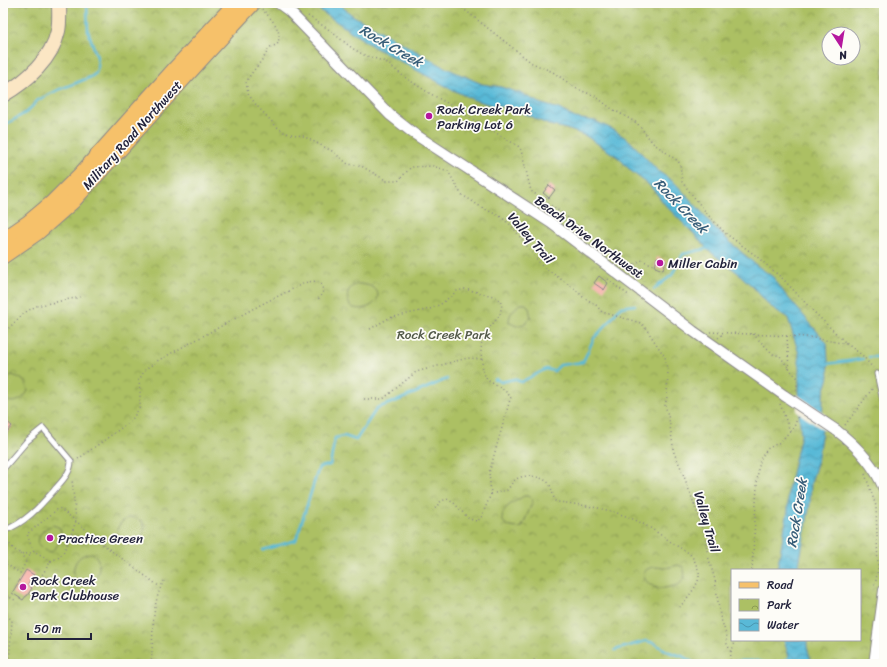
<svg xmlns="http://www.w3.org/2000/svg" width="887" height="667" font-family="Sriracha,sans-serif">
	<style>
		.park { fill: url(#park-crowns); stroke: #677150; fill-rule: evenodd }
		.pitch { fill: #acc064; stroke: #677150 }
		.water { fill: url(#water-waves); stroke: #3e6e89 }
		.pier { fill: #f3ecd7 }
		.lines { fill: none; stroke-linecap: round; stroke-linejoin: round }
		.stream { stroke: #59b9d7; stroke-width: 2.5 }
		.building { fill: #f5aea6 }
		.lane-casing { stroke: #8a8789; stroke-width: 7 }
		.street-casing { stroke: #8a8789; stroke-width: 12 }
		.secondary-casing { stroke: #8a8789; stroke-width: 16 }
		.primary-casing { stroke: #8a8789; stroke-width: 17 }
		.path { stroke: #8a8789; stroke-width: 1.5; stroke-dasharray: 1 3; stroke-linecap: butt }
		.lane { stroke: #fff; stroke-width: 5 }
		.street { stroke: #fff; stroke-width: 10 }
		.secondary { stroke: #fbe6c4; stroke-width: 14 }
		.primary { stroke: #f6c16b; stroke-width: 15 }
		.street-bridge-casing { stroke: #8a8789; stroke-width: 12; stroke-linecap: butt }
		.street-bridge { stroke: #fff; stroke-width: 10 }
		.poi-dot { fill: #b5179e; stroke: #fdfcf7; stroke-width: 1.5 }
		.labels { text-anchor: middle; dominant-baseline: central; stroke-width: 3.5; stroke-linejoin: round; paint-order: stroke }
		.poi-label { font-size: 13px; fill: #22223b; stroke: #fdfcf7; text-anchor: start }
		.street-label { font-size: 13px; fill: #22223b; stroke: #fdfcf7 }
		.park-label { font-size: 13px; fill: #525949; stroke: #fdfcf7 }
		.water-label { font-size: 14px; font-style: italic; fill: #385e79; stroke: #fdfcf7 }
	</style>
	<defs>
		<pattern id="park-crowns" width="20" height="18" patternUnits="userSpaceOnUse"><rect width="20" height="18" fill="#acc064"/><path d="M2 6a3 3 0 1 1 6 0M12 15a3 3 0 1 1 6 0" fill="none" stroke="#8c9c54"/></pattern>
		<pattern id="water-waves" width="16" height="10" patternUnits="userSpaceOnUse"><rect width="16" height="10" fill="#59b9d7"/><path d="M0 5q4-4 8 0t8 0" fill="none" stroke="#4996b0"/></pattern>
	</defs>
	<rect width="100%" height="100%" fill="#fdfcf7"/>
	<filter id="ink" filterUnits="userSpaceOnUse"><feTurbulence type="fractalNoise" baseFrequency=".025" numOctaves="2"/><feDisplacementMap in="SourceGraphic" scale="8" xChannelSelector="R" yChannelSelector="G"/><feConvolveMatrix kernelMatrix="1 2 1 2 8 2 1 2 1" color-interpolation-filters="sRGB"/></filter>
	<filter id="wash" filterUnits="userSpaceOnUse"><feTurbulence type="fractalNoise" baseFrequency=".012" numOctaves="4" result="noise"/><feDisplacementMap in="SourceGraphic" scale="16" xChannelSelector="R" yChannelSelector="G"/><feGaussianBlur stdDeviation="0.9" result="paint"/><feColorMatrix in="noise" values="0 0 0 0 0 0 0 0 0 0 0 0 0 0 0 0 0 1.4 0 .05"/><feComposite in="paint" operator="in"/></filter>
	<g filter="url(#wash)">
		<rect width="100%" height="100%" fill="#f3ecd7"/>
		<!-- park -->
		<path class="park" d="M 3,3 L 884,3 L 884,664 L 3,664 ZM 829,34 L 853,34 L 853,58 L 829,58 ZM 732,570 L 860,570 L 860,640 L 732,640 Z"/>
		<!-- pitch -->
		<g class="pitch">
			<path d="M 359,284 C 394,286 374,316 351,307 C 345,298 346,286 359,284 Z"/>
			<path d="M 520,304 L 526,304 L 529,308 L 531,318 L 524,324 L 516,326 L 509,322 C 509,313 514,309 520,304 Z"/>
			<path d="M 12,375 C 22,378 26,381 28,391 C 22,401 14,405 3,399 L 3,381 Z"/>
			<path d="M 524,496 L 528,496 L 533,501 L 522,527 C 512,530 497,524 504,511 C 508,504 518,500 524,496 Z"/>
			<path d="M 131,517 L 142,521 C 146,528 144,534 139,540 C 131,544 125,543 118,538 C 115,527 121,520 131,517 Z"/>
			<path d="M 53,525 L 60,528 C 63,539 59,545 51,552 L 44,550 L 38,544 C 39,533 43,529 53,525 Z"/>
			<path d="M 92,553 C 103,559 100,578 89,583 C 87,584 84,584 82,585 L 75,580 C 71,567 76,554 92,553 Z"/>
			<path d="M 678,565 L 683,567 C 686,574 685,580 678,585 C 672,586 665,589 659,588 C 650,588 635,573 650,568 C 655,566 661,568 666,568 C 670,567 674,566 678,565 Z"/>
		</g>
		<!-- water -->
		<g class="water">
			<path d="M 309,3 L 338,3 L 352,15 L 446,68 L 482,84 L 501,87 L 523,94 L 539,103 L 559,109 L 575,118 L 595,121 L 614,130 L 630,141 L 658,171 L 675,183 L 700,210 L 713,227 L 756,265 L 773,277 L 785,294 L 827,343 L 829,377 L 823,396 L 822,430 L 817,463 L 811,483 L 810,504 L 798,570 L 777,570 L 788,510 L 788,490 L 801,435 L 799,414 L 799,354 L 788,318 L 770,306 L 753,287 L 738,273 L 708,250 L 695,235 L 666,206 L 656,193 L 648,184 L 632,172 L 619,158 L 586,136 L 567,129 L 549,125 L 512,108 L 491,105 L 472,99 L 453,90 L 372,46 Z"/>
			<path d="M 784,640 L 807,640 L 807,647 L 812,664 L 791,664 Z"/>
		</g>
		<!-- pier -->
		<path class="pier" d="M 797,394 L 825,414 L 824,431 L 797,412 Z"/>
		<g class="lines">
			<!-- stream -->
			<g class="stream">
				<path d="M 3,126 L 27,112 L 38,100 L 58,90 L 91,77 L 96,73 L 98,66 L 97,57 L 88,31 L 87,3"/>
				<path d="M 654,289 L 672,275 L 683,254 L 710,248"/>
				<path d="M 869,357 L 880,357 L 884,358"/>
				<path d="M 826,364 L 863,359"/>
				<path d="M 494,380 L 496,379 L 501,382 L 514,379 L 521,382 L 546,369 L 554,371 L 560,365 L 583,362 L 594,338 L 610,321 L 620,307 L 635,305"/>
				<path d="M 263,550 L 296,540 L 319,467 L 330,465 L 335,438 L 344,436 L 356,440 L 377,408 L 399,400 L 447,379"/>
				<path d="M 615,650 L 646,641 L 654,643 L 669,652 L 682,656 L 694,663 L 705,664"/>
				<path d="M 720,664 L 739,661 L 757,661 L 766,663 L 779,663 L 792,657"/>
			</g>
		</g>
		<g id="blocks">
			<!-- building -->
			<g class="building">
				<path d="M 549,185 L 555,190 L 549,198 L 543,193 Z"/>
				<path d="M 657,257 L 666,261 L 663,270 L 655,267 Z"/>
				<path d="M 599,276 L 608,283 L 604,290 L 594,283 Z"/>
				<path d="M 3,418 L 12,426 L 3,437 Z"/>
				<path d="M 26,570 L 34,575 L 28,585 L 32,588 L 27,596 L 26,596 L 23,600 L 12,593 Z"/>
			</g>
		</g>
	</g>
	<g filter="url(#ink)">
		<use href="#blocks" fill-opacity="0" stroke="#8a8789" stroke-width="1"/>
		<g class="lines">
			<defs>
				<g id="lane">
					<path d="M 877,374 L 884,405"/>
					<path d="M 3,469 L 27,441 L 43,428 L 71,461 C 71,472 63,480 56,488 C 41,505 26,523 3,531"/>
					<path d="M 877,473 L 884,468"/>
				</g>
				<g id="street">
					<path d="M 278,3 L 289,11 L 390,115 L 413,133 L 551,223 L 693,331 L 785,396"/>
					<path d="M 836,430 C 857,446 874,464 884,489"/>
					<path d="M 874,664 L 884,590"/>
				</g>
				<path id="secondary" d="M 3,95 C 27,81 52,59 58,31 C 60,21 59,12 59,3"/>
				<g id="primary">
					<path d="M 3,240 L 28,223 L 52,203 L 82,173 L 175,69 L 236,3"/>
					<path d="M 3,256 L 38,232 L 72,202 L 202,58 L 253,3"/>
				</g>
			</defs>
			<!-- lane casing -->
			<use href="#lane" class="lane-casing"/>
			<!-- street casing -->
			<use href="#street" class="street-casing"/>
			<!-- secondary casing -->
			<use href="#secondary" class="secondary-casing"/>
			<!-- primary casing -->
			<use href="#primary" class="primary-casing"/>
			<!-- path -->
			<g class="path">
				<path d="M 364,3 L 372,4 L 379,3"/>
				<path d="M 456,3 L 532,63 L 553,72 L 577,89 L 595,96 L 612,109 L 637,123 L 653,143 L 678,161 L 680,164 L 682,182 L 709,216 L 725,233 L 755,255 L 784,280 L 814,312 L 847,344 L 862,355 L 873,368"/>
				<path d="M 262,9 C 271,19 284,30 277,45 L 272,46 L 269,48 L 265,56 L 251,74 L 246,82 L 248,94 L 257,106 L 276,126 L 285,133 L 303,136 L 332,151 L 348,164 L 361,166 L 387,181 L 398,181 L 411,167 L 433,166 L 448,171 L 461,194 L 481,207 L 501,217 L 511,225 L 542,266 L 575,289 L 583,297 L 596,305 L 602,312 L 641,323 L 647,330 L 665,357 L 668,371 L 667,397 L 665,405 L 669,419 L 674,453 L 681,468 L 693,501 L 705,537 L 708,556 L 715,580 L 720,616 L 727,637 L 726,642 L 731,652"/>
				<path d="M 308,16 L 328,29 L 352,48 L 364,55 L 386,62 L 403,76 L 429,93 L 447,103 L 464,114 L 518,146 L 521,150 L 531,191 L 570,219 L 584,231 L 631,266 L 644,281"/>
				<path d="M 631,266 L 641,260 L 654,265"/>
				<path d="M 608,279 L 616,286 L 630,296"/>
				<path d="M 370,329 L 389,318 L 430,309 L 441,304 L 457,291 L 465,289 L 497,297 L 502,304 L 500,315 L 482,337 L 481,351 L 483,371 L 487,380 L 504,390 L 511,397 L 509,403 L 489,473 L 491,494 L 481,518 L 477,521 L 469,519 L 454,503 L 447,499 L 441,501 L 433,511"/>
				<path d="M 710,332 L 808,337 L 847,344"/>
				<path d="M 3,334 L 24,313 L 36,306 L 80,297"/>
				<path d="M 753,334 L 773,354 L 780,356 L 789,369"/>
				<path d="M 787,336 L 789,369 L 797,377 L 797,392"/>
				<path d="M 718,338 L 724,333"/>
				<path d="M 364,399 L 383,399 L 416,372 L 467,358 L 482,359"/>
				<path d="M 780,404 L 790,431"/>
				<path d="M 845,425 L 873,388"/>
				<path d="M 78,459 L 131,421 L 140,407 L 140,392 L 139,380 L 145,370 L 157,361 L 260,305 L 307,282 L 316,281 L 322,285 L 323,294 L 318,299"/>
				<path d="M 865,474 L 876,506 L 878,568 L 875,586"/>
				<path d="M 491,494 L 507,490 C 510,487 512,482 515,480 C 523,473 545,476 550,485 C 552,490 553,496 555,501 L 558,502 C 584,505 612,509 635,520 C 649,526 662,536 674,544 C 686,552 692,552 697,567 C 698,569 700,573 699,576 C 699,585 686,599 680,607"/>
				<path d="M 6,537 C 11,549 21,559 34,551"/>
				<path d="M 20,554 L 26,560"/>
				<path d="M 51,561 L 34,551 L 32,548 L 27,534 L 59,508 L 76,521 L 101,543 L 160,587"/>
				<path d="M 3,562 L 20,573 L 30,554"/>
				<path d="M 752,570 L 758,470 L 761,458 L 767,449 L 780,442 L 794,427 L 798,416"/>
				<path d="M 40,578 L 51,561 L 58,558 L 63,553 L 70,538 L 76,521 L 72,479"/>
				<path d="M 3,594 L 17,601"/>
				<path d="M 3,613 L 12,620 L 9,664"/>
				<path d="M 151,664 C 154,637 150,605 164,581"/>
				<path d="M 428,664 L 431,657"/>
				<path d="M 532,664 L 536,657"/>
				<path d="M 730,664 L 731,652 L 736,640"/>
			</g>
			<!-- lane -->
			<use href="#lane" class="lane"/>
			<!-- street -->
			<use href="#street" class="street"/>
			<!-- secondary -->
			<use href="#secondary" class="secondary"/>
			<!-- primary -->
			<use href="#primary" class="primary"/>
			<defs>
				<path id="street-bridge" d="M 785,396 L 836,430"/>
			</defs>
			<!-- street-bridge casing -->
			<use href="#street-bridge" class="street-bridge-casing"/>
			<!-- street-bridge -->
			<use href="#street-bridge" class="street-bridge"/>
		</g>
	</g>
	<!-- markers -->
	<g class="poi-dot">
		<circle cx="429" cy="116" r="4"/>
		<circle cx="660" cy="263" r="4"/>
		<circle cx="50" cy="538" r="4"/>
		<circle cx="23" cy="587" r="4"/>
	</g>
	<g class="labels">
		<!-- poi labels -->
		<g class="poi-label">
			<text x="437" y="109">Rock Creek Park<tspan x="437" dy="15">Parking Lot 6</tspan></text>
			<text x="668" y="263">Miller Cabin</text>
			<text x="58" y="538">Practice Green</text>
			<text x="31" y="580">Rock Creek<tspan x="31" dy="15">Park Clubhouse</tspan></text>
		</g>
		<!-- street labels -->
		<g class="street-label">
			<text transform="translate(132 135) rotate(-48)">Military Road Northwest</text>
			<text transform="translate(589 237) rotate(36)">Beach Drive Northwest</text>
			<text transform="translate(531 238) rotate(49)">Valley Trail</text>
			<text transform="translate(707 522) rotate(74)">Valley Trail</text>
		</g>
		<!-- park labels -->
		<g class="park-label">
			<text x="444" y="334">Rock Creek Park</text>
		</g>
		<!-- water labels -->
		<g class="water-label">
			<text transform="translate(391 46) rotate(30)">Rock Creek</text>
			<text transform="translate(681 206) rotate(46)">Rock Creek</text>
			<text transform="translate(797 513) rotate(-81)">Rock Creek</text>
		</g>
	</g>
	<!-- margin -->
	<rect width="887" height="667" fill="none" stroke="#fdfcf7" stroke-width="16"/>
	<!-- legend -->
	<rect x="731" y="569" width="130" height="72" fill="#fdfcf7" stroke="#a5a5ac"/>
	<rect x="739" y="582" width="20" height="6" fill="#f6c16b" stroke="#a5a5ac"/>
	<text x="767" y="589" font-size="12" fill="#22223b">Road</text>
	<rect x="739" y="599" width="20" height="12" fill="url(#park-crowns)" stroke="#a5a5ac"/>
	<text x="767" y="609" font-size="12" fill="#22223b">Park</text>
	<rect x="739" y="619" width="20" height="12" fill="url(#water-waves)" stroke="#a5a5ac"/>
	<text x="767" y="629" font-size="12" fill="#22223b">Water</text>
	<!-- north arrow -->
	<g transform="translate(841 46) rotate(168)"><circle r="19" fill="#fdfcf7" stroke="#a5a5ac"/>
	<path d="M0-3L7 15L0 10L-7 15Z" fill="#b5179e"/>
	<text y="-6" font-size="11" font-weight="bold" text-anchor="middle" fill="#22223b">N</text>
	</g>
	<!-- scale -->
	<path d="M28 633v6h63v-6" fill="none" stroke="#22223b" stroke-width="2"/>
	<text x="34" y="633" font-size="12" fill="#22223b" stroke="#fdfcf7" stroke-width="3" paint-order="stroke">50 m</text>
</svg>
